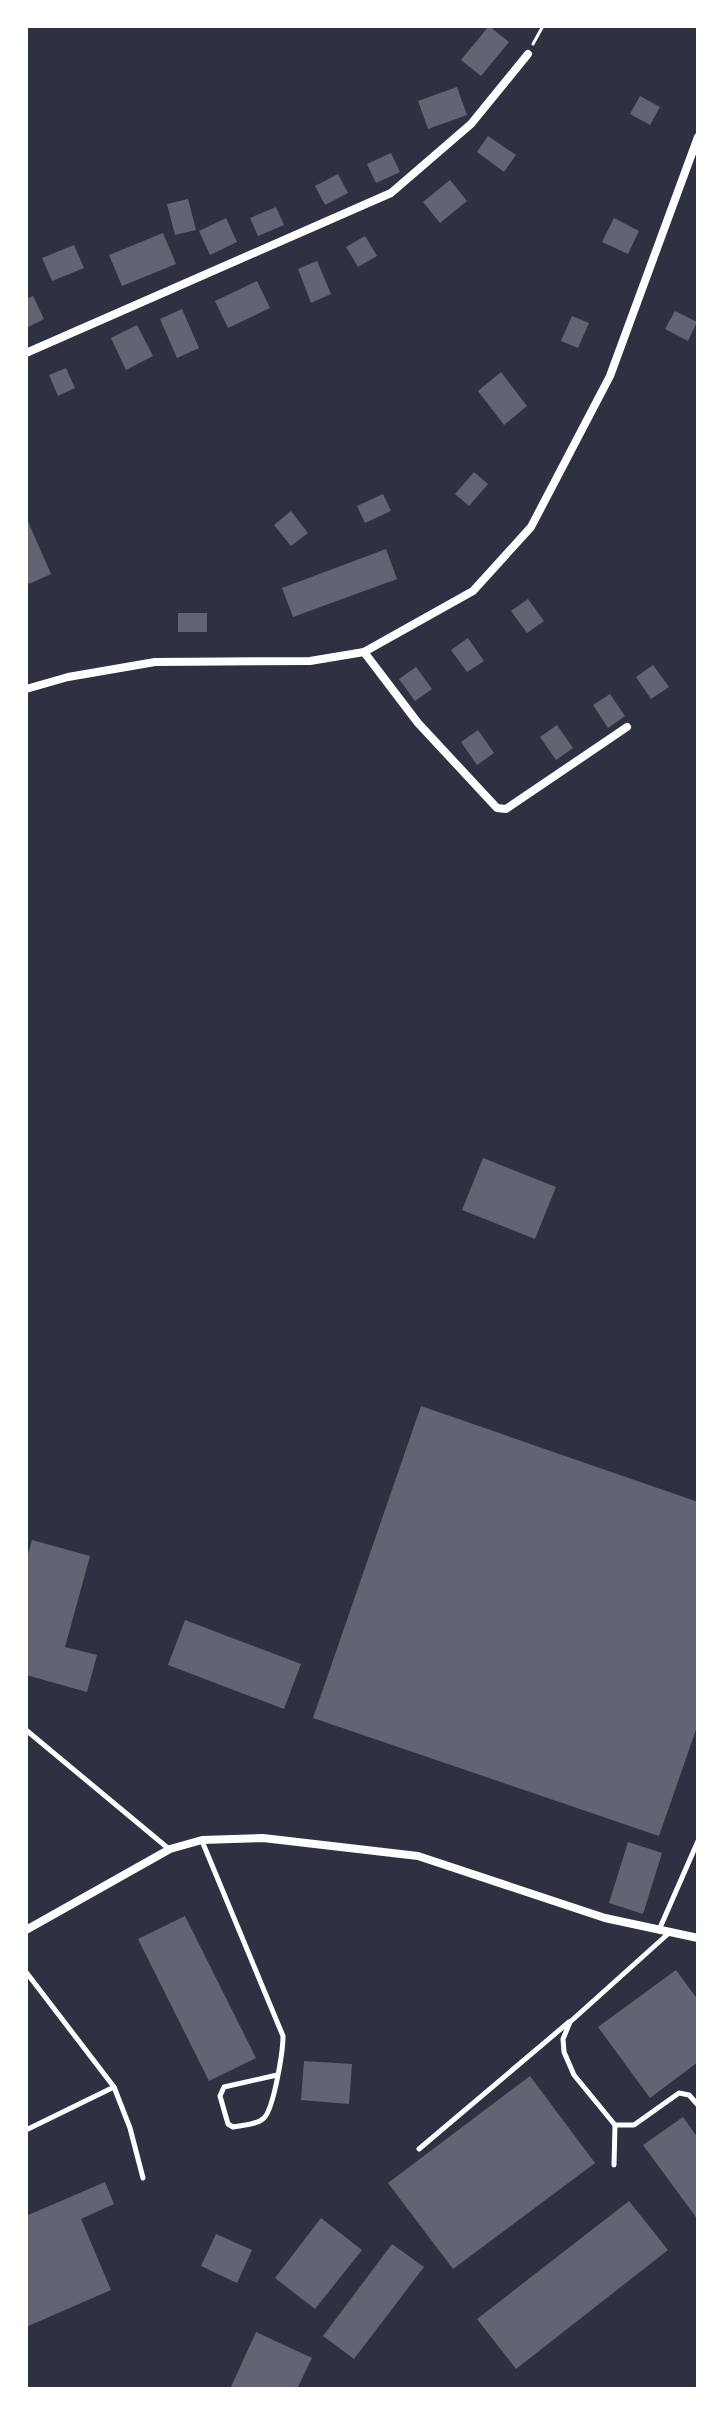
<svg xmlns="http://www.w3.org/2000/svg" width="724" height="2415" font-family="'Exo 2',sans-serif">
	<style>
		.building { fill: #626471 }
		.lines { fill: none; stroke-linecap: round; stroke-linejoin: round }
		.path { stroke: #fff; stroke-width: 3 }
		.service { stroke: #fff; stroke-width: 5 }
		.minor { stroke: #fff; stroke-width: 8 }
	</style>
	<rect width="100%" height="100%" fill="#2d3142"/>
	<!-- building -->
	<g class="building">
		<path d="M 489,26 L 509,42 L 481,76 L 461,60 Z"/>
		<path d="M 457,87 L 467,115 L 428,129 L 418,101 Z"/>
		<path d="M 640,96 L 660,107 L 650,125 L 630,114 Z"/>
		<path d="M 488,136 L 516,155 L 504,172 L 477,152 Z"/>
		<path d="M 391,153 L 400,172 L 376,183 L 367,164 Z"/>
		<path d="M 338,174 L 348,193 L 325,205 L 315,186 Z"/>
		<path d="M 450,180 L 467,201 L 440,223 L 423,202 Z"/>
		<path d="M 188,199 L 196,230 L 175,235 L 167,204 Z"/>
		<path d="M 276,207 L 284,225 L 258,236 L 250,218 Z"/>
		<path d="M 226,218 L 237,242 L 210,255 L 199,231 Z"/>
		<path d="M 614,218 L 639,231 L 628,254 L 602,242 Z"/>
		<path d="M 163,233 L 176,264 L 122,286 L 109,255 Z"/>
		<path d="M 365,236 L 377,256 L 358,267 L 346,247 Z"/>
		<path d="M 74,245 L 84,268 L 52,281 L 42,258 Z"/>
		<path d="M 317,261 L 331,294 L 311,303 L 298,269 Z"/>
		<path d="M 257,281 L 270,308 L 228,328 L 215,301 Z"/>
		<path d="M 33,296 L 44,319 L 26,328 L 26,299 Z"/>
		<path d="M 182,309 L 199,348 L 177,358 L 160,319 Z"/>
		<path d="M 675,311 L 697,322 L 688,341 L 665,329 Z"/>
		<path d="M 572,316 L 589,323 L 578,348 L 561,341 Z"/>
		<path d="M 137,325 L 153,356 L 126,370 L 111,338 Z"/>
		<path d="M 66,368 L 75,388 L 58,396 L 49,375 Z"/>
		<path d="M 501,372 L 527,406 L 504,425 L 478,391 Z"/>
		<path d="M 474,472 L 488,484 L 469,506 L 455,494 Z"/>
		<path d="M 383,494 L 391,511 L 365,523 L 357,506 Z"/>
		<path d="M 291,511 L 308,533 L 291,546 L 274,525 Z"/>
		<path d="M 26,517 L 51,574 L 29,584 L 26,578 Z"/>
		<path d="M 386,549 L 397,579 L 293,617 L 282,588 Z"/>
		<path d="M 528,599 L 544,621 L 527,633 L 511,611 Z"/>
		<rect x="178" y="613" width="29" height="19"/>
		<path d="M 468,638 L 484,661 L 467,672 L 451,650 Z"/>
		<path d="M 653,665 L 669,687 L 651,699 L 636,677 Z"/>
		<path d="M 416,667 L 432,689 L 415,701 L 399,679 Z"/>
		<path d="M 610,694 L 625,716 L 608,728 L 593,705 Z"/>
		<path d="M 557,725 L 573,748 L 556,760 L 540,737 Z"/>
		<path d="M 478,730 L 494,753 L 477,765 L 461,742 Z"/>
		<path d="M 483,1158 L 556,1187 L 535,1239 L 462,1210 Z"/>
		<path d="M 421,1406 L 698,1502 L 698,1724 L 659,1836 L 313,1718 Z"/>
		<path d="M 32,1540 L 90,1556 L 65,1647 L 97,1655 L 87,1692 L 26,1675 L 26,1562 Z"/>
		<path d="M 185,1620 L 301,1664 L 284,1709 L 168,1665 Z"/>
		<path d="M 628,1842 L 662,1853 L 643,1914 L 609,1903 Z"/>
		<path d="M 185,1916 L 256,2058 L 209,2081 L 138,1939 Z"/>
		<path d="M 676,1970 L 698,2000 L 698,2062 L 650,2098 L 598,2027 Z"/>
		<path d="M 304,2061 L 352,2064 L 349,2104 L 301,2100 Z"/>
		<path d="M 530,2076 L 595,2163 L 453,2269 L 388,2183 Z"/>
		<path d="M 683,2117 L 698,2138 L 698,2220 L 643,2145 Z"/>
		<path d="M 105,2182 L 114,2204 L 81,2219 L 111,2290 L 26,2327 L 26,2216 Z"/>
		<path d="M 629,2201 L 668,2250 L 516,2369 L 477,2319 Z"/>
		<path d="M 321,2218 L 362,2250 L 315,2309 L 275,2278 Z"/>
		<path d="M 216,2234 L 252,2250 L 237,2283 L 201,2266 Z"/>
		<path d="M 392,2244 L 424,2267 L 354,2359 L 323,2336 Z"/>
		<path d="M 256,2332 L 312,2358 L 297,2389 L 230,2389 Z"/>
	</g>
	<g class="lines">
		<!-- path -->
		<path class="path" d="M 533,44 L 543,26"/>
		<!-- service -->
		<g class="service">
			<path d="M 26,1730 L 169,1849"/>
			<path d="M 202,1841 L 283,2036 C 283,2051 274,2108 264,2118 C 257,2125 242,2125 233,2127 L 228,2124 L 220,2096 L 224,2087 L 277,2075"/>
			<path d="M 659,1930 L 698,1841"/>
			<path d="M 26,1972 L 114,2087 L 130,2128 L 143,2178"/>
			<path d="M 615,2125 L 634,2125 L 679,2093 L 689,2095 L 698,2105"/>
			<path d="M 26,2130 L 114,2087"/>
			<path d="M 419,2149 L 569,2022"/>
			<path d="M 614,2165 L 615,2125 L 574,2075 L 564,2052 L 563,2039 L 570,2022 L 669,1933"/>
		</g>
		<!-- minor -->
		<g class="minor">
			<path d="M 26,353 L 391,193 L 471,124 L 528,54"/>
			<path d="M 364,652 L 418,723 L 497,808 L 506,809 L 627,727"/>
			<path d="M 26,689 L 68,677 L 155,662 L 310,661 L 364,652 L 473,591 L 531,527 L 610,376 L 698,137"/>
			<path d="M 26,1930 L 170,1849 L 202,1840 L 263,1838 L 418,1856 L 605,1918 L 698,1938"/>
		</g>
	</g>
	<!-- border -->
	<rect width="724" height="2415" fill="none" stroke="#ffffff" stroke-width="56"/>
</svg>
